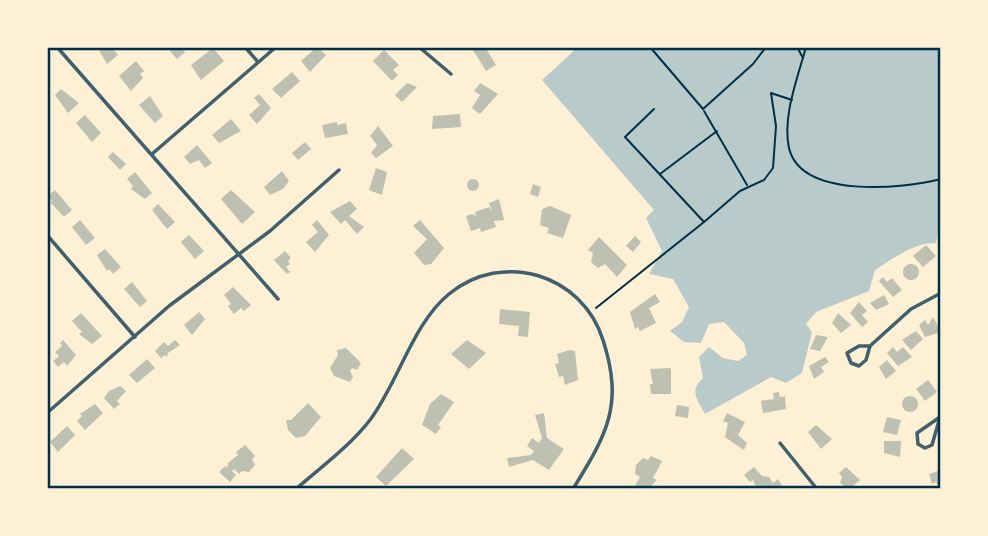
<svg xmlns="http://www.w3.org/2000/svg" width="988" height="536" font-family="Ubuntu,sans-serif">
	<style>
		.green { fill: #b9caca }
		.building { fill: #bec0b2 }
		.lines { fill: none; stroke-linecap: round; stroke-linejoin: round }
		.path { stroke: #003049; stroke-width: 2 }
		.minor { stroke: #3f606c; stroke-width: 3.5 }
		.neatline { fill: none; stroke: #003049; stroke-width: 2.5 }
	</style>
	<rect width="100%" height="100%" fill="#fdf0d5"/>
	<!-- green -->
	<path class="green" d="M 578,47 L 941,47 L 941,218 L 936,243 C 915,242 892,259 875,270 L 869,291 L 816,312 L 806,324 L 812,332 L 802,373 L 786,383 L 771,377 L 705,414 C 697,399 689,391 703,378 L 699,357 L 709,347 L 723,358 L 738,361 L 747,355 L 744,343 L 724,322 L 709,324 L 701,343 L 684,342 L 670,331 L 682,322 L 689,307 L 673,279 L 649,274 L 662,251 L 646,218 L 654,210 L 542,80 Z"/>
	<!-- building -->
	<g class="building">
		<path d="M 97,47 L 113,49 L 118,55 L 107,64 Z"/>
		<path d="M 174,47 L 181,47 L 185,52 L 177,59 L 170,51 Z"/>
		<path d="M 317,47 L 326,55 L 310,72 L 301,61 Z"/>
		<path d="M 471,47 L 485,47 L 496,65 L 486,71 Z"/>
		<path d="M 213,48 L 224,61 L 201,80 L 191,65 Z"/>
		<path d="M 384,50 L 399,65 L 393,70 L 398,75 L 392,81 L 373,61 Z"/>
		<path d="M 136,61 L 144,71 L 140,74 L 143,78 L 131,91 L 119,76 Z"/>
		<path d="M 292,72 L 300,81 L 281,98 L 272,89 Z"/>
		<path d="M 407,83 L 417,87 L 402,102 L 395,95 Z"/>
		<path d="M 480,83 L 498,94 L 480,114 L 472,108 L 480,95 L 474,91 Z"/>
		<path d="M 61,89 L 79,103 L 68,113 L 55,95 Z"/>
		<path d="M 259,94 L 271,108 L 257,124 L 249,115 L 260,105 L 254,98 Z"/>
		<path d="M 150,96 L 163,116 L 155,123 L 139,105 Z"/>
		<path d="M 460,114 L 461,127 L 432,129 L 433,116 Z"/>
		<path d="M 85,115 L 101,133 L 92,142 L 76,123 Z"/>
		<path d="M 231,119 L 241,131 L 219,143 L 212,135 Z"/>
		<path d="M 337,122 L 337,125 L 346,123 L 348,134 L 325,138 L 322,125 Z"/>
		<path d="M 378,126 L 393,146 L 376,158 L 371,153 L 377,145 L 370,136 Z"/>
		<path d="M 305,142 L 311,149 L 298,160 L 292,153 Z"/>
		<path d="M 197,145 L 212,163 L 205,168 L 199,160 L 190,164 L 184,157 Z"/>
		<path d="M 113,152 L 126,164 L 120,170 L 108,157 Z"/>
		<path d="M 376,168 L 387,172 L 382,195 L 369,190 Z"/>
		<path d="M 282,171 L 289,181 L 283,189 L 270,195 L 264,187 Z"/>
		<path d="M 135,172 L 152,193 L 145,199 L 131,189 L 133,186 L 127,179 Z"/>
		<circle cx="473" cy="185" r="6"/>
		<path d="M 533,184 L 541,187 L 538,197 L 530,194 Z"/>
		<path d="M 55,190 L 72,210 L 64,217 L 50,202 L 52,201 L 48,196 Z"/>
		<path d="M 231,190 L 255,212 L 242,224 L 221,199 Z"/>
		<path d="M 499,199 L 504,220 L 494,221 L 496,227 L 481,232 L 480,228 L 471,231 L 466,216 L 472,214 L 476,216 L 475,212 L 489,207 L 492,211 L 489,203 Z"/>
		<path d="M 350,201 L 357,209 L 349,216 L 364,227 L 357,234 L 345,220 L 341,224 L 330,212 Z"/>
		<path d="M 158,204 L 175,222 L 167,229 L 152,210 Z"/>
		<path d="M 550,206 L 571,215 L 563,238 L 547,233 L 549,228 L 540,225 L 542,209 Z"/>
		<path d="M 80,220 L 95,238 L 86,245 L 72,227 Z"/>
		<path d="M 317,220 L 329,235 L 315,252 L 306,242 L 318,232 L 312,225 Z"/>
		<path d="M 420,220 L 444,248 L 431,264 L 424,265 L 414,253 L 427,239 L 413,226 Z"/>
		<path d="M 189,235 L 204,251 L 195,259 L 181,242 Z"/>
		<path d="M 635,236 L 641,242 L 633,252 L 626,246 Z"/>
		<path d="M 599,237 L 627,265 L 617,277 L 605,264 L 598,268 L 591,262 L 593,253 L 588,250 Z"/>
		<path d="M 926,245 L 936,256 L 923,267 L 913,256 Z"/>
		<path d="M 105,249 L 121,267 L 113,274 L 109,269 L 107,271 L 97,255 Z"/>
		<path d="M 285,251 L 291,258 L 288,261 L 290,264 L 286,267 L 290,272 L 287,274 L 274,260 Z"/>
		<circle cx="911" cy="272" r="8"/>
		<path d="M 883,277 L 887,282 L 892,278 L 902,290 L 893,297 L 879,281 Z"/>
		<path d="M 132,282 L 147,301 L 140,307 L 124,289 Z"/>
		<path d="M 233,287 L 251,305 L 244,311 L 241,308 L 234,314 L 228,306 L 231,304 L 224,295 Z"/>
		<path d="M 655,294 L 660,302 L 649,308 L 656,323 L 640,331 L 638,327 L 635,329 L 630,312 Z"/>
		<path d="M 884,295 L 889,304 L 876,310 L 870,303 Z"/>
		<path d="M 859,302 L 867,311 L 862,315 L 868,322 L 862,327 L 850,313 Z"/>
		<path d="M 500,309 L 530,312 L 528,337 L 518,336 L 519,326 L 499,324 Z"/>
		<path d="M 199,312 L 205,319 L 192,335 L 184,325 Z"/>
		<path d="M 81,313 L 102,336 L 92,344 L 79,334 L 82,332 L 72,321 Z"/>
		<path d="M 838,313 L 851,325 L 841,333 L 832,323 Z"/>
		<path d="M 933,317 L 941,332 L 925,337 L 919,325 L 925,320 L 928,325 Z"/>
		<path d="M 916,331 L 923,339 L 911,350 L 902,340 Z"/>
		<path d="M 816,335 L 828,337 L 820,351 L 810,349 Z"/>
		<path d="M 63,340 L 76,355 L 67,366 L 64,362 L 58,367 L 53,361 L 59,356 L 55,352 L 62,346 L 60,343 Z"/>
		<path d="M 175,340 L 180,345 L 168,353 L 167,357 L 165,355 L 161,358 L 155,351 L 164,342 L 168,346 Z"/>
		<path d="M 467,340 L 486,353 L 469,369 L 451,354 Z"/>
		<path d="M 893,347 L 897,352 L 903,347 L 912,357 L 898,366 L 887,353 Z"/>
		<path d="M 346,348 L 361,363 L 357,370 L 352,368 L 350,371 L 353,377 L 350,382 L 334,376 L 330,368 L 338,355 L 337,350 Z"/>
		<path d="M 569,350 L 575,351 L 578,380 L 565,385 L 563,376 L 559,377 L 555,364 L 559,363 L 557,354 Z"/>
		<path d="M 825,357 L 829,362 L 821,367 L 824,372 L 814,379 L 809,366 Z"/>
		<path d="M 147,359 L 155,368 L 137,383 L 129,375 Z"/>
		<path d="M 887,360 L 896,371 L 886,379 L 879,367 Z"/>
		<path d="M 671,368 L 671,394 L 651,394 L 650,384 L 653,384 L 650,369 Z"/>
		<path d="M 928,380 L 937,392 L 925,401 L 916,389 Z"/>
		<path d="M 120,386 L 126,391 L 117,401 L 120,404 L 114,409 L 104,398 L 109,391 Z"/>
		<path d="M 779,392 L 780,397 L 785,396 L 786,409 L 763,413 L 761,401 L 774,399 L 773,393 Z"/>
		<path d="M 441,394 L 454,402 L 438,425 L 441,427 L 436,434 L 422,425 L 430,404 Z"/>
		<circle cx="910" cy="404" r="8"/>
		<path d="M 308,403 L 321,417 L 305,436 L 296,438 L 288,430 L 286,420 L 291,420 Z"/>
		<path d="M 95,404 L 103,413 L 85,430 L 77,421 L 82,416 L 80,414 Z"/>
		<path d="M 677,405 L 689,407 L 688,418 L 675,416 Z"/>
		<path d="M 544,413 L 547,438 L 564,449 L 549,470 L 533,460 L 509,467 L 507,458 L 531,455 L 534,451 L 527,446 L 532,438 L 539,443 L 542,438 L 535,415 Z"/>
		<path d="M 727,413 L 745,422 L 738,435 L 747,443 L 744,450 L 725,437 L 728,423 L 723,421 Z"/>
		<path d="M 887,417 L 901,420 L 897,435 L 883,432 Z"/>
		<path d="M 816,425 L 832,439 L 821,449 L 808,432 Z"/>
		<path d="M 67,426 L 75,435 L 58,452 L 50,442 Z"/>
		<path d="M 884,441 L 901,441 L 900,457 L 884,453 Z"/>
		<path d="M 245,445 L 255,456 L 252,459 L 255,465 L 249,472 L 242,471 L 239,474 L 234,469 L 232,471 L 236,475 L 230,482 L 219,472 L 225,466 L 227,468 L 228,463 L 238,455 L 236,452 Z"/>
		<path d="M 402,448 L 414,459 L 386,486 L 376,477 Z"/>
		<path d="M 651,456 L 662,461 L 653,478 L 657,480 L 649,488 L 633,489 L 640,477 L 635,474 L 636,465 L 643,458 L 648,460 Z"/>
		<path d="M 754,467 L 762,476 L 769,477 L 773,483 L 778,479 L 783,487 L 757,489 L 753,480 L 750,482 L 744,475 Z"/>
		<path d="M 846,467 L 860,480 L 849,489 L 840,483 L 842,477 L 839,473 Z"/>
		<path d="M 941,470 L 941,486 L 938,487 L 936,482 L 932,484 L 929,474 Z"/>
	</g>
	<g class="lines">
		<!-- path -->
		<g class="path">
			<path d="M 650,47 L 703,109 L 753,64 L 766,47"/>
			<path d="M 797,47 L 803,58"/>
			<path d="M 806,47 C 798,77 782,117 789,148 C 801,199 903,189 941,179"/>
			<path d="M 654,109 L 625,137 L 704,222 L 740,191 L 764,180 L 773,168 L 776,126 L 771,93 L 792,100"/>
			<path d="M 704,111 L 747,185"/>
			<path d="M 660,174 L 717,131"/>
			<path d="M 596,308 L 704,222"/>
		</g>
		<!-- minor -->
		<g class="minor">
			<path d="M 57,47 L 278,299"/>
			<path d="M 245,47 L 258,62"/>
			<path d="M 419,47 L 451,74"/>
			<path d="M 152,154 L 276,47"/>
			<path d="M 47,235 L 135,337"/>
			<path d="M 859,346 L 870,346 L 866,360 L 859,366 L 851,363 L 847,353 Z"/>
			<path d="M 870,346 L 911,309 L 941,293"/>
			<path d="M 47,413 L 169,306 L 270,231 L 339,170"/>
			<path d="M 940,417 L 932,445 L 925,448 L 918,444 L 917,433 Z"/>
			<path d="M 780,443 L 817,489"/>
			<path d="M 296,489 C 321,467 349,447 370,420 C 398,383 413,323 449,294 C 503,250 582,274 603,340 C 624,405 607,434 573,489"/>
		</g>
	</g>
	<!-- border -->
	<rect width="988" height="536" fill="none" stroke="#fdf0d5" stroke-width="98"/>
	<rect x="49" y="49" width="890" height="438" class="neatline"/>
</svg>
